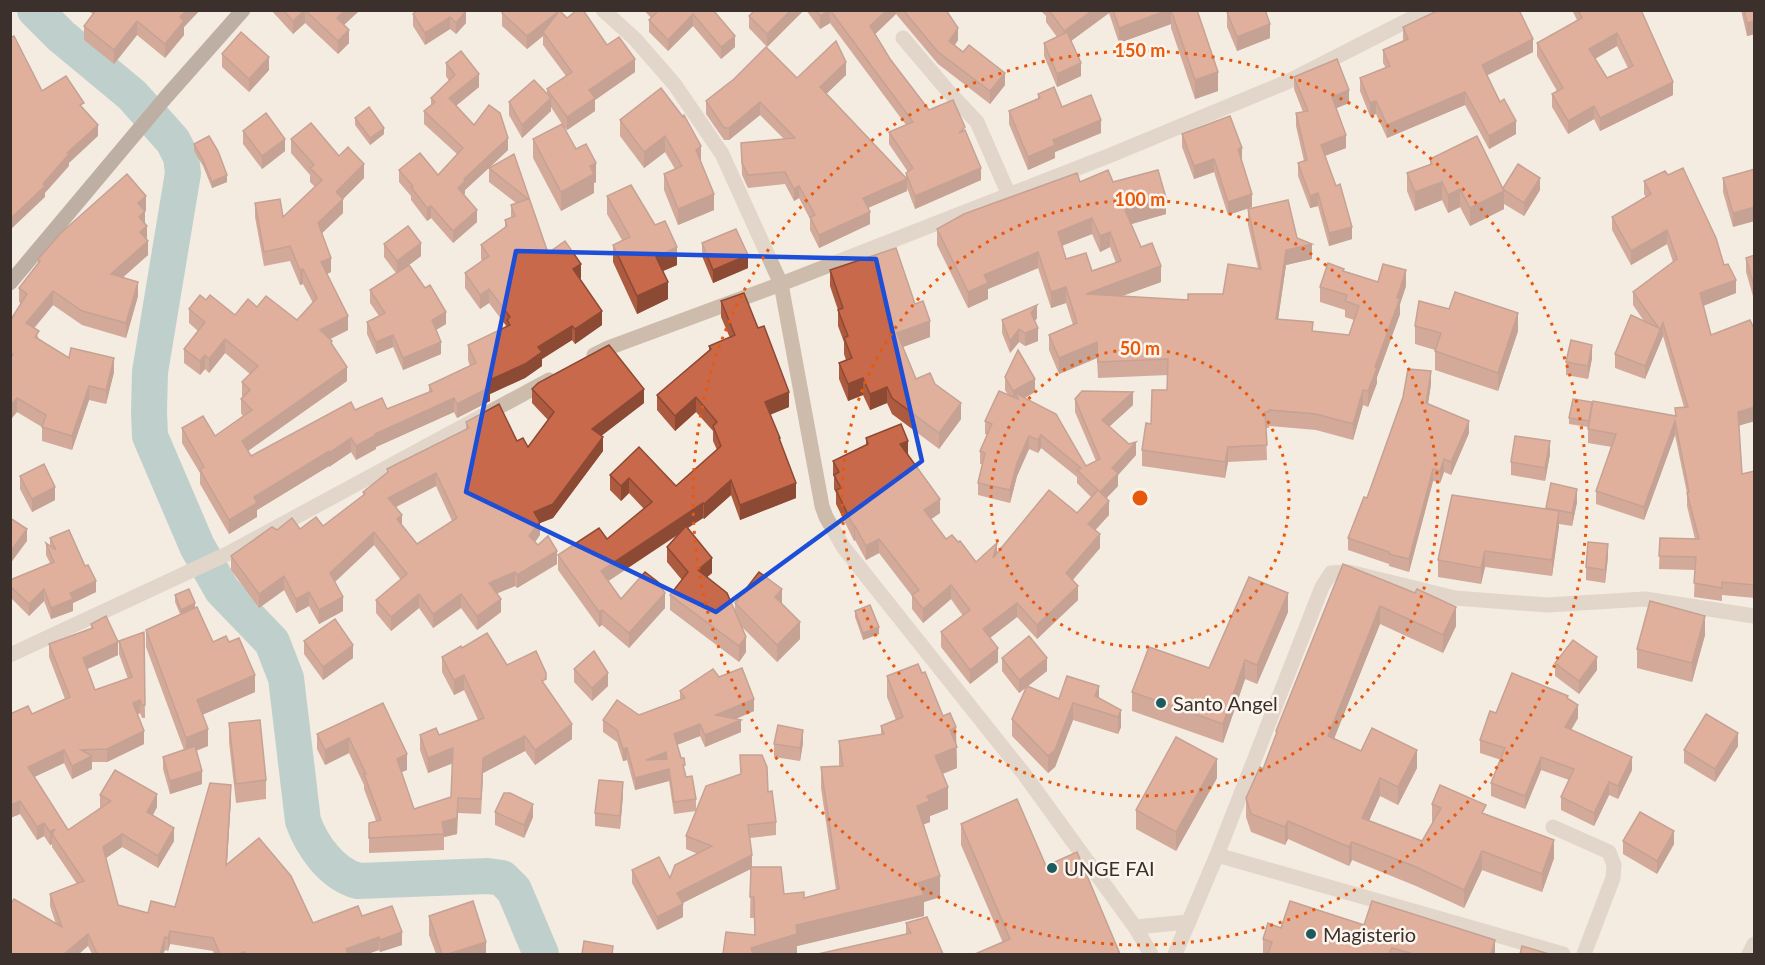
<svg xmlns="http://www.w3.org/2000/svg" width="1765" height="965" font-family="Lato,sans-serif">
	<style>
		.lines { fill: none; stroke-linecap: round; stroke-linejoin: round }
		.river { stroke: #7fb0b2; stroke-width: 36 }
		.minor { stroke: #cdbbac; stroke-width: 15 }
		.major { stroke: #7d675c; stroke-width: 15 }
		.wall { fill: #ac5a40; fill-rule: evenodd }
		.shaded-wall { fill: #8c4a34 }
		.building { fill: #c8694b; stroke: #8c4a34; stroke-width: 1.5; fill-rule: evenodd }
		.marked { fill: none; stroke: #1d4ed8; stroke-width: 4.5; stroke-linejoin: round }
		.ring { fill: none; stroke: #e8590c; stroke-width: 3; stroke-dasharray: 3 6 }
		.poi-dot { fill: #1f5a5e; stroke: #fbf5ee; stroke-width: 2 }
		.labels { text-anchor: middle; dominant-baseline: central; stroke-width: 5; stroke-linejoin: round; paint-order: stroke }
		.poi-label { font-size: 20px; fill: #3b302b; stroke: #fbf5ee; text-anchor: start }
		.centre { fill: #e8590c; stroke: #fbf5ee; stroke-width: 3 }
		.ring-label { font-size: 18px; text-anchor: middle; font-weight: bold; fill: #e8590c; stroke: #fbf5ee; stroke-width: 5; stroke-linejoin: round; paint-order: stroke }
	</style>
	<rect width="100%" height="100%" fill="#f4ebe1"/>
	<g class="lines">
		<!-- river -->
		<path class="river" d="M 35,10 L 61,36 L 132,95 L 173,141 L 181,157 L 183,173 L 150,372 L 149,412 L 150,436 L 197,546 L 222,590 L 272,642 L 286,678 L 303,821 C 312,846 332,874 358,881 L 488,876 L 502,878 L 514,890 L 541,954"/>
		<!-- minor -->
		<g class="minor">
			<path d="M 603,10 L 635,39 L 675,85 L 722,154 L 781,284 L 822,506 L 826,517 L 844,548 L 1024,774 L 1135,927 L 1151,954"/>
			<path d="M 903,38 L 948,91 L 977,122 L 1009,195"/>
			<path d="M 594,355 L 608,348 L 781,284 L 1111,155 L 1287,82 L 1428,10"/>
			<path d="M 10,655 L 227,554 L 549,380"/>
			<path d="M 1553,827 L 1609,852 L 1614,865 L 1613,878 L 1584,954"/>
			<path d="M 1217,855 L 1563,954"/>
			<path d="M 1135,927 L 1189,922"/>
			<path d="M 1175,954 L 1217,855 L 1322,587 L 1331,573 L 1349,572 L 1455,598 L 1547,605 L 1645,599 L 1754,616"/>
			<path d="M 1749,954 L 1754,944"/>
		</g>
		<!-- major -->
		<path class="major" d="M 10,283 L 166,97 L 243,10"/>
	</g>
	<!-- wall -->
	<g class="wall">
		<path d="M 87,10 L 200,10 L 184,27 L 184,35 L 165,58 L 137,35 L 114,64 L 84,40 L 84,26 L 93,14 Z"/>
		<path d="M 271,10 L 359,10 L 359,11 L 344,25 L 349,43 L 338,54 L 305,23 L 293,34 Z"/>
		<path d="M 466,10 L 466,23 L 456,34 L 450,29 L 425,45 L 413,26 L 413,14 Z"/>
		<path d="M 644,10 L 713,10 L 735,47 L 721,59 L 693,26 L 668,51 L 649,32 L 649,20 L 651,18 Z"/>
		<path d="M 804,10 L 767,47 L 749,28 L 749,16 Z"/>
		<path d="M 806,10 L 947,10 L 946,11 L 958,40 L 955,45 L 1005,85 L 990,104 L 938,64 L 896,14 L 875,34 L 890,59 L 929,110 L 965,131 L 981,180 L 915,209 L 907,188 L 907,191 L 868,208 L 870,224 L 819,248 L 810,230 L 810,219 L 799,198 L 794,201 L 785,184 L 748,188 L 742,175 L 741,143 L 784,139 L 760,115 L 729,140 L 724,140 L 706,114 L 706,101 L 797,78 L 846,75 L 826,94 L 906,178 L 906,173 L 908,172 L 889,144 L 889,132 L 906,125 L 830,23 L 820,29 Z"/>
		<path d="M 1040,10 L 1197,10 L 1218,91 L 1195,99 L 1171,28 L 1171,24 L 1119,43 L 1109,13 L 1071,41 L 1081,76 L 1057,87 L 1044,56 L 1044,43 L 1057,37 L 1046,22 L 1046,16 Z"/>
		<path d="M 1227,10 L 1272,10 L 1266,13 L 1270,38 L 1237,51 L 1227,27 Z"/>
		<path d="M 1572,10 L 1641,10 L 1673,95 L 1600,131 L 1594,119 L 1568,134 L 1552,107 L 1552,94 L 1557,91 L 1537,56 L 1537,43 L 1577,20 ZM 1617,46 L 1628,68 L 1607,78 L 1595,59 Z"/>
		<path d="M 1741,10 L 1755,10 L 1755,34 L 1747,36 Z"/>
		<path d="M 502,13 L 567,18 L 607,45 L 635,72 L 595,100 L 595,111 L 567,130 L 563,126 L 596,182 L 594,183 L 594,193 L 561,211 L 533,158 L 533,139 L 562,124 L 551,107 L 551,111 L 522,138 L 509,115 L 509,102 L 547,95 L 547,89 L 566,76 L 543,45 L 543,36 L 527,49 L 502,26 Z"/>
		<path d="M 1403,27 L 1533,52 L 1487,75 L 1516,134 L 1489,149 L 1465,105 L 1387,138 L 1376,114 L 1370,116 L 1360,91 L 1360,78 L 1386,68 L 1383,63 L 1383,50 L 1403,41 Z"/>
		<path d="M 222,54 L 269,70 L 249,92 L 222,67 Z"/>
		<path d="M 446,63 L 479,87 L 456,106 L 474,125 L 508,150 L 489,168 L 514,154 L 548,253 L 581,278 L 579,279 L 602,325 L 575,344 L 572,340 L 542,359 L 542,366 L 525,378 L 490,394 L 490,401 L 457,418 L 454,412 L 376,447 L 376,449 L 356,460 L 351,452 L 329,467 L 329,466 L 257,510 L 257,517 L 229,534 L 200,484 L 200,473 L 182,443 L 182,428 L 215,436 L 243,416 L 241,413 L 241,399 L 242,397 L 242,382 L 250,374 L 225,353 L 209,373 L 205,369 L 200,375 L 184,363 L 184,349 L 198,331 L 189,323 L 189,309 L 206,300 L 235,315 L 257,307 L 297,320 L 313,303 L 303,284 L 300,285 L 290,261 L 264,266 L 255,217 L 255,203 L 283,217 L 315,187 L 310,182 L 310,175 L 291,153 L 291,139 L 339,156 L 364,178 L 343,199 L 343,213 L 322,233 L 331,272 L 327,274 L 348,330 L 330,339 L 347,381 L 248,451 L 251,456 L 355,410 L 387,409 L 429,392 L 429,385 L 470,366 L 468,360 L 468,345 L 507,327 L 489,303 L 480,309 L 465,288 L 465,273 L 482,261 L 481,259 L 481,245 L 505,227 L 505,220 L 511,218 L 511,205 L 516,203 L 489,182 L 489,168 L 465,190 L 465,193 L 464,195 L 477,222 L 453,243 L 431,218 L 427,221 L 411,200 L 411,196 L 399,182 L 399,170 L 438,175 L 457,154 L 424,124 L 424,111 L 431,105 L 431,98 L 449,81 L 446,76 Z"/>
		<path d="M 1294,77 L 1349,103 L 1336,108 L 1346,148 L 1325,156 L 1352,239 L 1329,246 L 1318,206 L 1310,208 L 1298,176 L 1298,163 L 1304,161 L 1296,126 L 1296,113 L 1303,112 L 1294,89 Z"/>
		<path d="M 661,88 L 701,162 L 714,210 L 678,225 L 664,190 L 664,174 L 675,169 L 665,152 L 644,168 L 620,136 L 620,120 Z"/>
		<path d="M 1038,94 L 1062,107 L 1101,133 L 1055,152 L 1055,158 L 1028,170 L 1009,124 L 1009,111 L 1038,99 Z"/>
		<path d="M 355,118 L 384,134 L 370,145 L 355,125 Z"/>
		<path d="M 243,131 L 285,151 L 262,169 L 243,144 Z"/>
		<path d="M 1182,134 L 1242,161 L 1252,207 L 1228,215 L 1214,172 L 1194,179 L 1182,147 Z"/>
		<path d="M 194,144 L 227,182 L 212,188 L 203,166 L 194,151 Z"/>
		<path d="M 1430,159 L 1503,188 L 1540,190 L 1524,216 L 1504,204 L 1504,209 L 1470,226 L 1460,207 L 1448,213 L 1442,200 L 1415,211 L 1407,191 L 1407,173 L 1430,164 Z"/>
		<path d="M 1755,169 L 1733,227 L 1723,192 L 1723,178 Z"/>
		<path d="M 1668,175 L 1724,265 L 1736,293 L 1703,306 L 1711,335 L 1755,331 L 1755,421 L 1739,425 L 1742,474 L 1755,471 L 1755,598 L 1722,595 L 1722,601 L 1694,597 L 1695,570 L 1659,569 L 1660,538 L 1695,539 L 1687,506 L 1687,493 L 1675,435 L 1644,520 L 1596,504 L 1596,491 L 1612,447 L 1588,443 L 1588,427 L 1569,424 L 1569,418 L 1675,416 L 1675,408 L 1684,407 L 1663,336 L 1645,379 L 1615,368 L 1615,354 L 1644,321 L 1633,305 L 1633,292 L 1673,262 L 1667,244 L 1631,265 L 1612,230 L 1612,217 L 1646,197 L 1644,194 L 1644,181 Z"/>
		<path d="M 1080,182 L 1113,182 L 1166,214 L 1131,224 L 1141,247 L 1161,282 L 1122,296 L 1188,300 L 1223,294 L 1258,268 L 1248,225 L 1248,209 L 1297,238 L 1312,259 L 1286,265 L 1278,319 L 1313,332 L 1349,335 L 1354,320 L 1345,317 L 1345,310 L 1320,302 L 1320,287 L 1344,271 L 1378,282 L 1406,286 L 1400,304 L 1400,314 L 1377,377 L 1377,383 L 1368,407 L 1363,405 L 1353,440 L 1316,430 L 1269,426 L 1269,428 L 1266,428 L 1267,460 L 1228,462 L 1225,478 L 1142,466 L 1142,450 L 1151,424 L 1167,390 L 1168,375 L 1098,378 L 1097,358 L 1059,374 L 1049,350 L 1049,335 L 1073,325 L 1066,303 L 1051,308 L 1038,268 L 988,289 L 988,299 L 968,308 L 937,245 L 937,229 ZM 1092,234 L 1100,252 L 1110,247 L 1116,263 L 1092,271 L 1066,259 L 1062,246 Z"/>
		<path d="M 607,196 L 677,265 L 663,271 L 668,299 L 637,314 L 613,262 L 613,245 L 622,240 L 607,214 Z"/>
		<path d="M 146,210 L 145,211 L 145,224 L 148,255 L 123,277 L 138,296 L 126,338 L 82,325 L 53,305 L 34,328 L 39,339 L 69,358 L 114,372 L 106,404 L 89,400 L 72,450 L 42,441 L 42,427 L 17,412 L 10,420 L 10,321 L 21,304 L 19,302 L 19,288 L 38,264 L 38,259 Z"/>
		<path d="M 702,243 L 748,268 L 713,283 L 702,256 Z"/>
		<path d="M 384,244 L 421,256 L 409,265 L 446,324 L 436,330 L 441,354 L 403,370 L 393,347 L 376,354 L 367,334 L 367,322 L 379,316 L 370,303 L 370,290 L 396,273 L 384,257 Z"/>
		<path d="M 1755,255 L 1755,303 L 1746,272 L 1746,258 Z"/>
		<path d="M 830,270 L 915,304 L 930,337 L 903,347 L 916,379 L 935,384 L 961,419 L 939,449 L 892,414 L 887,403 L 870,410 L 863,395 L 848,401 L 839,379 L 839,363 L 846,360 L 844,354 L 844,342 L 838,326 L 838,310 L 830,286 Z"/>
		<path d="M 721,301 L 789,407 L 770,414 L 780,442 L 796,498 L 740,520 L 731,495 L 704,519 L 703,518 L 687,528 L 712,573 L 707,577 L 735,610 L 735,603 L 782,604 L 800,639 L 777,662 L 742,627 L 746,652 L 739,662 L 670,610 L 670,595 L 682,580 L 667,562 L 667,547 L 679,533 L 608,581 L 621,599 L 665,608 L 629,648 L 602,625 L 599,627 L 558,570 L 558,555 L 607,539 L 644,509 L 629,493 L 621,501 L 610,490 L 610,475 L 676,486 L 717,450 L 713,441 L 713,431 L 696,412 L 675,431 L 657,410 L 657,395 L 709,350 L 709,346 L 730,338 L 721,317 Z"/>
		<path d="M 1037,318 L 1035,321 L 1038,341 L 1025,346 L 1019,342 L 1010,353 L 1002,333 L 1002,320 Z"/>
		<path d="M 1415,326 L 1518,331 L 1498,391 L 1435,370 L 1435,350 L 1415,344 Z"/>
		<path d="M 1592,358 L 1588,379 L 1566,375 L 1566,362 Z"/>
		<path d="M 1005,377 L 1035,392 L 1024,398 L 1086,466 L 1096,461 L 1075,412 L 1075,399 L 1133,405 L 1109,427 L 1136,455 L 1118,475 L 1118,486 L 1106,498 L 1109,515 L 1095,530 L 1100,548 L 1073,580 L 1078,600 L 1037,639 L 1017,617 L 990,638 L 998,662 L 970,684 L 941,647 L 941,632 L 963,616 L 951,599 L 923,623 L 912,609 L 912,596 L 879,553 L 866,560 L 855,540 L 854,541 L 836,504 L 836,493 L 834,489 L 834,477 L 833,475 L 833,461 L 866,445 L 866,438 L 908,454 L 940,513 L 931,519 L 946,539 L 958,542 L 976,562 L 997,554 L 1077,513 L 1091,497 L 1077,483 L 1077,477 L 1041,448 L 1038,453 L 1029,449 L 1017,476 L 1010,503 L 978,495 L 978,483 L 982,464 L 980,464 L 980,451 L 987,435 L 985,434 L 985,421 L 1008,395 L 1005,390 Z"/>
		<path d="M 1431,384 L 1428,404 L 1469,433 L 1451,475 L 1444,472 L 1440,483 L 1433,481 L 1409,572 L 1389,566 L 1389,564 L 1348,550 L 1348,538 L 1367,498 Z"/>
		<path d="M 532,389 L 644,403 L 601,436 L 603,451 L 553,518 L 540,523 L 540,535 L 535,542 L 557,564 L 517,588 L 515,586 L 497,593 L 501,612 L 477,630 L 461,608 L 433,628 L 419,608 L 391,631 L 376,613 L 376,600 L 401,580 L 374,545 L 335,582 L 343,611 L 319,624 L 309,606 L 296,613 L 284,590 L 259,608 L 231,570 L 231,556 L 277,530 L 300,529 L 323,526 L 363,495 L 363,492 L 387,473 L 387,469 L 466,430 L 466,422 L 517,441 L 528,447 L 548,420 L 532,403 ZM 436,486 L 452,521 L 417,544 L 402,525 L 396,507 Z"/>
		<path d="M 1550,454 L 1545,481 L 1511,475 L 1511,462 Z"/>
		<path d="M 20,476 L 55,500 L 32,512 L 20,489 Z"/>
		<path d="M 1577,502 L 1572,526 L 1559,524 L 1552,576 L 1485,567 L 1481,584 L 1438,577 L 1438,560 L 1546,509 Z"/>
		<path d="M 50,538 L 96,592 L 73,603 L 73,611 L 51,619 L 44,601 L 29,616 L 10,597 L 10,580 L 50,563 L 46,555 L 46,543 L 50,546 Z"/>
		<path d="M 1608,557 L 1605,583 L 1586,580 L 1586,567 Z"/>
		<path d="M 1343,564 L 1456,626 L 1443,653 L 1380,624 L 1334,738 L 1361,751 L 1417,768 L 1398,805 L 1380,796 L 1369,821 L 1422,841 L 1433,823 L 1432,822 L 1432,804 L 1486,814 L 1554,858 L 1542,892 L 1482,870 L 1464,908 L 1416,886 L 1352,860 L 1349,866 L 1288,839 L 1285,845 L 1251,832 L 1246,817 L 1246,798 L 1263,769 L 1276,736 L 1276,731 Z"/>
		<path d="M 175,595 L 195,607 L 213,642 L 255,692 L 202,715 L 208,746 L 196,751 L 202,784 L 170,794 L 163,769 L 163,757 L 184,750 L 146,647 L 146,630 L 180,614 L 175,602 Z"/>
		<path d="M 855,611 L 879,634 L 863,640 L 855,617 Z"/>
		<path d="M 1288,612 L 1257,684 L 1245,679 L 1223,743 L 1132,711 L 1132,692 L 1209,668 Z"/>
		<path d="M 91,624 L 118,655 L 87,669 L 95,690 L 128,679 L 119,654 L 119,641 L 144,632 L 145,718 L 142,718 L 140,713 L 138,714 L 144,744 L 107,762 L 92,762 L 92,769 L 72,779 L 64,763 L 34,777 L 68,830 L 100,808 L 100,795 L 157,807 L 153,815 L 174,841 L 158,868 L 122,847 L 106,858 L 118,905 L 148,913 L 175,907 L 231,798 L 227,864 L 313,923 L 362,916 L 402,945 L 380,952 L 379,950 L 367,954 L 214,954 L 213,951 L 170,944 L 168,951 L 165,950 L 163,954 L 92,954 L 88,946 L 56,924 L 50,906 L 50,894 L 77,884 L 52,847 L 52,844 L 50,845 L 44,836 L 37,840 L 20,814 L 10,818 L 32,714 L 65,699 L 49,657 L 49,644 L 91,628 Z"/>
		<path d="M 1705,635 L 1692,682 L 1637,668 L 1637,649 Z"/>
		<path d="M 304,641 L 353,658 L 323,680 L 304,654 Z"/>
		<path d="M 462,648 L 507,665 L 546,687 L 572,739 L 535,765 L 525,751 L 483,773 L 481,814 L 458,813 L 457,834 L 444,837 L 444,850 L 369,853 L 369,823 L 376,821 L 364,789 L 364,785 L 349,753 L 325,765 L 317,749 L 317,734 L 383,703 L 407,770 L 401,772 L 414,809 L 451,797 L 453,763 L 428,773 L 420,750 L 420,735 L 439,735 L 478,720 L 464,690 L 454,695 L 442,672 L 442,657 Z"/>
		<path d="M 1002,658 L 1047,671 L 1028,686 L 1059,699 L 1099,698 L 1121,710 L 1121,727 L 1118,734 L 1073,720 L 1055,767 L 1048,773 L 1012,736 L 1012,719 L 1027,687 L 1019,693 L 1002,671 Z"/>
		<path d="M 1555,663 L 1597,670 L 1579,694 L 1555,676 Z"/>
		<path d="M 574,669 L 608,686 L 592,701 L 574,682 Z"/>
		<path d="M 922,673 L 956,745 L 957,768 L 942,774 L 948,809 L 930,816 L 930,822 L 924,824 L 940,897 L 924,902 L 924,916 L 797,946 L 797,954 L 755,935 L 754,918 L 750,918 L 751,869 L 682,903 L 683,917 L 657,930 L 632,883 L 632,870 L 670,878 L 698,854 L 686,849 L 686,836 L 696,811 L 674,814 L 669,781 L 635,790 L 627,760 L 623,761 L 617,742 L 603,732 L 603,720 L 639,715 L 680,699 L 680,691 L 719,677 L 754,711 L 736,719 L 741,732 L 705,747 L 700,736 L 677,745 L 686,777 L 696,799 L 696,810 L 768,792 L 776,822 L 776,835 L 750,838 L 752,867 L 784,894 L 804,898 L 836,890 L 821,788 L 821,767 L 839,766 L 839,741 L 881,735 L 881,726 L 896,720 L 887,697 L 887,676 Z"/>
		<path d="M 1568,699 L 1578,718 L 1571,730 L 1632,770 L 1618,799 L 1609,795 L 1594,826 L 1561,810 L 1561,797 L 1569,780 L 1541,770 L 1525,809 L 1491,796 L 1491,783 L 1501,760 L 1480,753 L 1480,740 L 1496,713 Z"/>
		<path d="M 229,723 L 266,780 L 266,799 L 236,803 L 229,742 Z"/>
		<path d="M 803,743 L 800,761 L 774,757 L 774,744 Z"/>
		<path d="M 1738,746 L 1715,782 L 1684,763 L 1684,750 Z"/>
		<path d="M 1217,778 L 1176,851 L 1136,829 L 1136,810 Z"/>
		<path d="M 623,795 L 620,829 L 595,826 L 595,813 Z"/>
		<path d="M 495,812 L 533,817 L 524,838 L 495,825 Z"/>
		<path d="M 961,824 L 1046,866 L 1120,954 L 1003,943 L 961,845 Z"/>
		<path d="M 1623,841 L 1674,844 L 1657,874 L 1623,854 Z"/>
		<path d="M 429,916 L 486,954 L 436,954 L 429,935 Z"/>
		<path d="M 906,923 L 943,954 L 906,934 Z"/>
		<path d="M 1364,925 L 1495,954 L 1263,954 L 1263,939 L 1281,928 Z"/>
	</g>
	<!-- shaded-wall -->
	<g class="shaded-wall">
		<path d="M 187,10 L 200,10 L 184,27 L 184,35 L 165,58 L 165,44 L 180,17 Z"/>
		<path d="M 305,10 L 305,23 L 293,34 L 293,21 Z"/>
		<path d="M 345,10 L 359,11 L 337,31 L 337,18 Z"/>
		<path d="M 791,10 L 804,10 L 767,47 L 767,34 Z"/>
		<path d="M 830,10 L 830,23 L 820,29 L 820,16 Z"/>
		<path d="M 887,10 L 896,10 L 896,14 L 870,39 L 870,26 Z"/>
		<path d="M 1093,10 L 1109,10 L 1109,13 L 1064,46 L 1064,31 Z"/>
		<path d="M 1168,10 L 1171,10 L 1171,24 L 1119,43 L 1119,28 Z"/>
		<path d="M 466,11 L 466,23 L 456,34 L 456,23 Z"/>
		<path d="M 559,11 L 543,32 L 543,36 L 527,49 L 527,36 Z"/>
		<path d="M 693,14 L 693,26 L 668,51 L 668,40 Z"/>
		<path d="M 450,17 L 450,29 L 425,45 L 425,33 Z"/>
		<path d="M 137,21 L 137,35 L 114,64 L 114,50 Z"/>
		<path d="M 1755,21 L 1755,34 L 1747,36 L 1747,23 Z"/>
		<path d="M 1270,24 L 1270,38 L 1237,51 L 1237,37 Z"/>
		<path d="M 958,28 L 958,40 L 949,53 L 949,41 Z"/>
		<path d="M 349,30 L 349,43 L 338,54 L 338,41 Z"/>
		<path d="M 1617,33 L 1617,46 L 1589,62 L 1589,49 Z"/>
		<path d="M 735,36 L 735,47 L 721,59 L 721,47 Z"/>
		<path d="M 1533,39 L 1533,52 L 1482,78 L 1482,65 Z"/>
		<path d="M 269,57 L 269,70 L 249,92 L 249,79 Z"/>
		<path d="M 635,59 L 635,72 L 595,100 L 595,111 L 567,130 L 567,117 L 589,90 Z"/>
		<path d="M 846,62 L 846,75 L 820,100 L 820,87 Z"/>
		<path d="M 1081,63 L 1081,76 L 1057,87 L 1057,74 Z"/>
		<path d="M 1218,72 L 1218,91 L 1195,99 L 1195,80 Z"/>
		<path d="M 1005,73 L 1005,85 L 990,104 L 990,91 Z"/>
		<path d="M 479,74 L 479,87 L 449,111 L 449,98 Z"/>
		<path d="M 1673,82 L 1673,95 L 1600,131 L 1600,118 Z"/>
		<path d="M 1349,90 L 1349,103 L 1332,110 L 1332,97 Z"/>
		<path d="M 1465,92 L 1465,105 L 1387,138 L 1387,125 Z"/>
		<path d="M 551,98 L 551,111 L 522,138 L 522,125 Z"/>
		<path d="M 1376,101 L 1376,114 L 1370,116 L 1370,103 Z"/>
		<path d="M 760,102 L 760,115 L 729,140 L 729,128 Z"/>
		<path d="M 1594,106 L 1594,119 L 1568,134 L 1568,121 Z"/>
		<path d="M 1101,120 L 1101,133 L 1055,152 L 1055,158 L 1028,170 L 1028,157 L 1053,140 Z"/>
		<path d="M 1516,121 L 1516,134 L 1489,149 L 1489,136 Z"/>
		<path d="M 98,125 L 98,136 L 69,163 L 69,166 L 45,193 L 45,197 L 10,230 L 10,219 L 43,184 L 67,153 Z"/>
		<path d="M 384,128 L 384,134 L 370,145 L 370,138 Z"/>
		<path d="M 1346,135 L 1346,148 L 1321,157 L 1321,145 Z"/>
		<path d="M 665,136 L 665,152 L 644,168 L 644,152 Z"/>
		<path d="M 508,138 L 508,150 L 465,190 L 465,193 L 458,201 L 458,188 L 464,179 Z"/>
		<path d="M 285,139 L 285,151 L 262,169 L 262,156 Z"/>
		<path d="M 701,146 L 701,162 L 696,150 Z"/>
		<path d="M 1242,148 L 1242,161 L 1238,149 Z"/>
		<path d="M 1214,159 L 1214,172 L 1194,179 L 1194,166 Z"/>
		<path d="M 596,163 L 596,182 L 594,183 L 594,193 L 561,211 L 561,192 L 590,166 Z"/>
		<path d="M 364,164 L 364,178 L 343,199 L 343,213 L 318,237 L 318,223 L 336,192 Z"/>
		<path d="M 981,168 L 981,180 L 915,209 L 915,196 Z"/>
		<path d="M 227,175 L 227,182 L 212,188 L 212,182 Z"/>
		<path d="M 1540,178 L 1540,190 L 1524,216 L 1524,203 Z"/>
		<path d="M 907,179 L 907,191 L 863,210 L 863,198 Z"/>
		<path d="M 1442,182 L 1442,200 L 1415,211 L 1415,192 Z"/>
		<path d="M 799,186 L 799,198 L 794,201 L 794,189 Z"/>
		<path d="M 1460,189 L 1460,207 L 1448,213 L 1448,195 Z"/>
		<path d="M 1504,191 L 1504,209 L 1470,226 L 1470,208 Z"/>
		<path d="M 1318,193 L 1318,206 L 1310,208 L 1310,196 Z"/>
		<path d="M 714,194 L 714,210 L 678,225 L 678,209 Z"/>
		<path d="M 1252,194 L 1252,207 L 1228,215 L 1228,202 Z"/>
		<path d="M 146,196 L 146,210 L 139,217 L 145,211 L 145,225 L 139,231 L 138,203 Z"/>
		<path d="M 1166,198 L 1166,214 L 1125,226 L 1125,210 Z"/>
		<path d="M 431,206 L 431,218 L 427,221 L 427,208 Z"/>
		<path d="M 1755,207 L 1755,221 L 1733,227 L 1733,213 Z"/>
		<path d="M 477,210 L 477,222 L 453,243 L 453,231 Z"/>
		<path d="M 870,212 L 870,224 L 819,248 L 819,235 Z"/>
		<path d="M 1092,218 L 1092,234 L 1058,247 L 1058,232 Z"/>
		<path d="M 147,226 L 147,240 L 140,232 Z"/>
		<path d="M 1352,227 L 1352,239 L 1329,246 L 1329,233 Z"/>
		<path d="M 1667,230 L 1667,244 L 1631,265 L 1631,251 Z"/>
		<path d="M 1110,232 L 1110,247 L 1100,252 L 1100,236 Z"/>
		<path d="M 148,241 L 148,255 L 111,288 L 111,274 Z"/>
		<path d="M 421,243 L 421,256 L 397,274 L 397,261 Z"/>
		<path d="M 1312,244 L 1312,259 L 1286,265 L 1276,334 L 1276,319 L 1286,250 Z"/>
		<path d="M 677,247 L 677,265 L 656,274 L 656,257 Z"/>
		<path d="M 1038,252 L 1038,268 L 988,289 L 988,299 L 968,308 L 968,292 L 984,275 Z"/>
		<path d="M 748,255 L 748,268 L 713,283 L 713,270 Z"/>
		<path d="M 331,258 L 331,272 L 321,276 L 321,262 Z"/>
		<path d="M 581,264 L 581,278 L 573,284 L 573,269 Z"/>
		<path d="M 1161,266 L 1161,282 L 1086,309 L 1086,294 Z"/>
		<path d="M 303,269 L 303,284 L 300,285 L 300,270 Z"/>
		<path d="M 1406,270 L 1406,286 L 1400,304 L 1400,314 L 1377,377 L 1377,383 L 1368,407 L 1368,391 Z"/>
		<path d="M 1736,280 L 1736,293 L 1700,307 L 1700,293 Z"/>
		<path d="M 138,282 L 138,296 L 126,338 L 126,323 Z"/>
		<path d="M 668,282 L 668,299 L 637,314 L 637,296 Z"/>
		<path d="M 1066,287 L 1066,303 L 1051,308 L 1051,292 Z"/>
		<path d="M 489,289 L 489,303 L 480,309 L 480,295 Z"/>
		<path d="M 53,291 L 53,305 L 26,338 L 26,323 Z"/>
		<path d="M 1037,305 L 1037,318 L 1031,326 L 1031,313 Z"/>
		<path d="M 602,311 L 602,325 L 575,344 L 575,329 Z"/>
		<path d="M 446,312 L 446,324 L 432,332 L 432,320 Z"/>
		<path d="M 1518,313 L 1518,331 L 1498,391 L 1498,373 Z"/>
		<path d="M 348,316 L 348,330 L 320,344 L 320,330 Z"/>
		<path d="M 930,321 L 930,337 L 897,349 L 897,333 Z"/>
		<path d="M 1663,323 L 1663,336 L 1645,379 L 1645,366 Z"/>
		<path d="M 572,326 L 572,340 L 542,359 L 542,366 L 525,378 L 490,394 L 490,401 L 457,418 L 457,404 L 487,381 L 538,347 Z"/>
		<path d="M 1038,328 L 1038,341 L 1025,346 L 1025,333 Z"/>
		<path d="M 1019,329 L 1019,342 L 1010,353 L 1010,341 Z"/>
		<path d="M 393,335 L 393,347 L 376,354 L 376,342 Z"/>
		<path d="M 225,339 L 225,353 L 209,373 L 209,359 Z"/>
		<path d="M 441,342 L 441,354 L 403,370 L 403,358 Z"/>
		<path d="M 1097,342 L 1097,358 L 1059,374 L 1059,358 Z"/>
		<path d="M 1592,345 L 1592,358 L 1588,379 L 1588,366 Z"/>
		<path d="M 205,355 L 205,369 L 200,375 L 200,361 Z"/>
		<path d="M 114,358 L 114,372 L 106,404 L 106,390 Z"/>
		<path d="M 347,367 L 347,381 L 242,455 L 242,441 Z"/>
		<path d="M 1431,371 L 1431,384 L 1426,415 L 1426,403 Z"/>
		<path d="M 863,378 L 863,395 L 848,401 L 848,384 Z"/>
		<path d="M 1035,379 L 1035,392 L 1018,402 L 1018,399 L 1015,393 L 1015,404 L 1013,404 L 1013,391 Z"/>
		<path d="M 89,386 L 89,400 L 72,450 L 72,436 Z"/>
		<path d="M 887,387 L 887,403 L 870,410 L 870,394 Z"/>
		<path d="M 644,389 L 644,403 L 592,443 L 592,429 Z"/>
		<path d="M 1363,390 L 1363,405 L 1353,440 L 1353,424 Z"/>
		<path d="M 789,392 L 789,407 L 765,417 L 765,402 Z"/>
		<path d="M 1133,392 L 1133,405 L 1102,433 L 1102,420 Z"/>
		<path d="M 696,397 L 696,412 L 675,431 L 675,416 Z"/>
		<path d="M 17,398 L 17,412 L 10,420 L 10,406 Z"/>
		<path d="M 454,398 L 454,412 L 376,447 L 376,449 L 356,460 L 356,446 L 375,434 Z"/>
		<path d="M 961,403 L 961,419 L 939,449 L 939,433 Z"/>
		<path d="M 1755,407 L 1755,421 L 1738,426 L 1738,412 Z"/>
		<path d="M 1469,421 L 1469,433 L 1451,475 L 1451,462 Z"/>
		<path d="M 1675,421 L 1675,435 L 1644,520 L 1644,507 Z"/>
		<path d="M 1041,435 L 1041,448 L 1038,453 L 1038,440 Z"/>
		<path d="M 1029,436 L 1029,449 L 1017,476 L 1010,503 L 1010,490 L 1017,463 Z"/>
		<path d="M 603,437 L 603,451 L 553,518 L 540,523 L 540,535 L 529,550 L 529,536 L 534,512 Z"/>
		<path d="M 351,438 L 351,452 L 329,467 L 329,453 Z"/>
		<path d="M 908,441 L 908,455 L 900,444 Z"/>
		<path d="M 1550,441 L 1550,454 L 1545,481 L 1545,468 Z"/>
		<path d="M 1136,442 L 1136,455 L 1118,475 L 1118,486 L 1100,505 L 1100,492 L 1112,468 Z"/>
		<path d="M 1228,447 L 1228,462 L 1225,478 L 1225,462 Z"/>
		<path d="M 329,451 L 329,466 L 257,510 L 257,517 L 229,534 L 229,520 L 254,497 Z"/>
		<path d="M 1444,459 L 1444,472 L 1440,483 L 1440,471 Z"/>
		<path d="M 1433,469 L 1433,481 L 1409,572 L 1409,559 Z"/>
		<path d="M 436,473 L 436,486 L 388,511 L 388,498 Z"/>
		<path d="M 629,478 L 629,493 L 621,501 L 621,486 Z"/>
		<path d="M 731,480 L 731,495 L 704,519 L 704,504 Z"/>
		<path d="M 796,483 L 796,498 L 740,520 L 740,505 Z"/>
		<path d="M 55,487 L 55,500 L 32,512 L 32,499 Z"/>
		<path d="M 1577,489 L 1577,502 L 1572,526 L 1572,513 Z"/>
		<path d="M 940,499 L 940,513 L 924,524 L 924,510 Z"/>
		<path d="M 1109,501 L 1109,515 L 1088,538 L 1088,524 Z"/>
		<path d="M 703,503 L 703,518 L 601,586 L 601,571 Z"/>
		<path d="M 1559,511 L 1559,527 L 1552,576 L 1552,560 Z"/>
		<path d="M 402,515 L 402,529 L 397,519 Z"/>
		<path d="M 855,526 L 855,540 L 854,541 L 854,527 Z"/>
		<path d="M 27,529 L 27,541 L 10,564 L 10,552 Z"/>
		<path d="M 374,532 L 374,545 L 330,586 L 330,573 Z"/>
		<path d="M 1100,534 L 1100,548 L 1066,587 L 1066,573 Z"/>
		<path d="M 879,539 L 879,553 L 866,560 L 866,546 Z"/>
		<path d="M 997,543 L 997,557 L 993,558 Z"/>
		<path d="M 1608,544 L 1608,557 L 1605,583 L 1605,570 Z"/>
		<path d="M 557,551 L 557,564 L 517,588 L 517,575 Z"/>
		<path d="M 1485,551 L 1485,567 L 1481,584 L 1481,568 Z"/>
		<path d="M 712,558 L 712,573 L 698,585 L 698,570 Z"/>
		<path d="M 515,572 L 515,586 L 489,597 L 489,583 Z"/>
		<path d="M 284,576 L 284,590 L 259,608 L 259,594 Z"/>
		<path d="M 96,581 L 96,592 L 73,603 L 73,611 L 51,619 L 51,608 L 70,593 Z"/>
		<path d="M 951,585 L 951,599 L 923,623 L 923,609 Z"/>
		<path d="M 1078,586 L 1078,600 L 1037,639 L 1037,625 Z"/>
		<path d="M 44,589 L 44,601 L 29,616 L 29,604 Z"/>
		<path d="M 782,589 L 782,606 L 775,597 Z"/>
		<path d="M 309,592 L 309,606 L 296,613 L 296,599 Z"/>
		<path d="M 665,593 L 665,608 L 629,648 L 629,633 Z"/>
		<path d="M 1288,593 L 1288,612 L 1257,684 L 1257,665 Z"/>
		<path d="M 419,594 L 419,608 L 391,631 L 391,617 Z"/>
		<path d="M 461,594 L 461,608 L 433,628 L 433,614 Z"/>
		<path d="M 343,597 L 343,611 L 319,624 L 319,610 Z"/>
		<path d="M 501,599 L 501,612 L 477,630 L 477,616 Z"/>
		<path d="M 195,603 L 195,610 L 181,616 L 181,610 Z"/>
		<path d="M 1017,603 L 1017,617 L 983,643 L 983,629 Z"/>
		<path d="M 1380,606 L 1380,624 L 1328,754 L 1328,736 Z"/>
		<path d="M 1456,607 L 1456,626 L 1443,653 L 1443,635 Z"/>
		<path d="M 602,610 L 602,625 L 599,627 L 599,612 Z"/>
		<path d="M 1705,616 L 1705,635 L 1692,682 L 1692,663 Z"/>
		<path d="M 800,622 L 800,639 L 777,662 L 777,645 Z"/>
		<path d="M 879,627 L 879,634 L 863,640 L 863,633 Z"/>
		<path d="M 746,637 L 746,652 L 739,662 L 739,646 Z"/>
		<path d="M 118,642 L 118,655 L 83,671 L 83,658 Z"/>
		<path d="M 353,645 L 353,658 L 323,680 L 323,667 Z"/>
		<path d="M 998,648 L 998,662 L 970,684 L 970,670 Z"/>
		<path d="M 1597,657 L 1597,670 L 1579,694 L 1579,681 Z"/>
		<path d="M 1047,658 L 1047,671 L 1019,693 L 1019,680 Z"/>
		<path d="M 1245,660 L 1245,679 L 1223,743 L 1223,724 Z"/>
		<path d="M 608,673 L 608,686 L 592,701 L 592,688 Z"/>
		<path d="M 255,675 L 255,692 L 197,717 L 197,700 Z"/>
		<path d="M 464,675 L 464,690 L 454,695 L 454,680 Z"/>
		<path d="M 1099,686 L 1099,703 L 1095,696 Z"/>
		<path d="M 754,699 L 754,711 L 716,727 L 716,715 Z"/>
		<path d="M 140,700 L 140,713 L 133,716 L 133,703 Z"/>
		<path d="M 1073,703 L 1073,720 L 1055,767 L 1048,773 L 1048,756 Z"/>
		<path d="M 1578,705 L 1578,718 L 1565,740 L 1565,727 Z"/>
		<path d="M 1121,710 L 1121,727 L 1118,734 L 1118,717 Z"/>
		<path d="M 741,720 L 741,732 L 705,747 L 705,735 Z"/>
		<path d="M 572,724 L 572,739 L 535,765 L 535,750 Z"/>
		<path d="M 700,724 L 700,736 L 674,746 L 674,734 Z"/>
		<path d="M 956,727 L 957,768 L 935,777 L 935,756 L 950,730 Z"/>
		<path d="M 208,729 L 208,746 L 186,754 L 186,738 Z"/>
		<path d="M 803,730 L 803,743 L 800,761 L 800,748 Z"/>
		<path d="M 144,731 L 144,744 L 107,762 L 107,749 Z"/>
		<path d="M 1738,733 L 1738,746 L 1715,782 L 1715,769 Z"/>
		<path d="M 525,736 L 525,751 L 483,773 L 481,814 L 483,758 Z"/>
		<path d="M 349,738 L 349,753 L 325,765 L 325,750 Z"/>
		<path d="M 453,748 L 453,763 L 428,773 L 428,758 Z"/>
		<path d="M 627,748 L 627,760 L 623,761 L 623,749 Z"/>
		<path d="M 64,750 L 64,763 L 28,780 L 28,767 Z"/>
		<path d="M 1417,750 L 1417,768 L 1398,805 L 1398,787 Z"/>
		<path d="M 666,752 L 666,764 L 646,760 Z"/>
		<path d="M 407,754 L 407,770 L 397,774 L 397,759 Z"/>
		<path d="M 92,756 L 92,769 L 72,779 L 72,766 Z"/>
		<path d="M 1541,757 L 1541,770 L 1525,809 L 1525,796 Z"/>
		<path d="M 1632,757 L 1632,770 L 1618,799 L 1618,786 Z"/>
		<path d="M 1217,759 L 1217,778 L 1176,851 L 1176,832 Z"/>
		<path d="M 669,769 L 669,781 L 635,790 L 635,778 Z"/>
		<path d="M 202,771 L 202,784 L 170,794 L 170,781 Z"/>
		<path d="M 1380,778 L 1380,796 L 1362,836 L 1362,818 Z"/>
		<path d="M 623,782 L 623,795 L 620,829 L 620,816 Z"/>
		<path d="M 1609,782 L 1609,795 L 1594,826 L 1594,813 Z"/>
		<path d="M 231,785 L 231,798 L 226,878 L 226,865 Z"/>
		<path d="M 948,787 L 948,809 L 930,816 L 930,822 L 917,827 L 917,806 L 927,796 Z"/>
		<path d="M 157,794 L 157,807 L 147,825 L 147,812 Z"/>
		<path d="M 458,798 L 457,834 L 444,837 L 442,822 Z"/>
		<path d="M 20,801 L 20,814 L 10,818 L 10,805 Z"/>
		<path d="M 533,804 L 533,817 L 524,838 L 524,825 Z"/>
		<path d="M 1288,821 L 1288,839 L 1285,845 L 1285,827 Z"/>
		<path d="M 44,823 L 44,836 L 37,840 L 37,827 Z"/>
		<path d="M 174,828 L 174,841 L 158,868 L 158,856 Z"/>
		<path d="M 55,829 L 52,834 L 52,844 L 50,845 L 50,832 Z"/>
		<path d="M 1674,831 L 1674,844 L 1657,874 L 1657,861 Z"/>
		<path d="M 122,834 L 122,847 L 103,860 L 103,847 Z"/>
		<path d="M 1554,840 L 1554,858 L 1542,892 L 1542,874 Z"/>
		<path d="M 1352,842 L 1352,860 L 1349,866 L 1349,847 Z"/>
		<path d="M 1482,851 L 1482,870 L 1464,908 L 1464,890 Z"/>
		<path d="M 752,855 L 752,868 L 677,906 L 677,893 Z"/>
		<path d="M 940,876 L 940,897 L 924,902 L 924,916 L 797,946 L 797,954 L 751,954 L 751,948 L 796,925 Z"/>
		<path d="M 683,904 L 683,917 L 657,930 L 657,917 Z"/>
		<path d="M 170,931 L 170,944 L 168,951 L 168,938 Z"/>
		<path d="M 402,932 L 402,945 L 380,952 L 380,940 Z"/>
		<path d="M 88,934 L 88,946 L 79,954 L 64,954 Z"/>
		<path d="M 165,937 L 165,950 L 163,954 L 160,954 Z"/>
		<path d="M 379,937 L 379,950 L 367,954 L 346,954 L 346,949 Z"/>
		<path d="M 1495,940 L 1495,954 L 1491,954 Z"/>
		<path d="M 486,942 L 486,954 L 448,954 Z"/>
	</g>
	<!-- building -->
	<g class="building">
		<path d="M 96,10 L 187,10 L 180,17 L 184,21 L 165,44 L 137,21 L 114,50 L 84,26 Z"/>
		<path d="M 283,10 L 305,10 L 293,21 Z"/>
		<path d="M 305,10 L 345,10 L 337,18 L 349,30 L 338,41 Z"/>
		<path d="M 418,10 L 466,10 L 466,11 L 456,23 L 450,17 L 425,33 L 413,14 Z"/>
		<path d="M 504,10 L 559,10 L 567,18 L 577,10 L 583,10 L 607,45 L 619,37 L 635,59 L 589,90 L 595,98 L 567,117 L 547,89 L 572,72 L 543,32 L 559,11 L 527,36 L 502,13 Z"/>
		<path d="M 655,10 L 713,10 L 735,36 L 721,47 L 693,14 L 668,40 L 649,20 L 657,12 Z"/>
		<path d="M 755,10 L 791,10 L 767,34 L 749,16 Z"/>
		<path d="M 816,10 L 830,10 L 820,16 Z"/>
		<path d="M 830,10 L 887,10 L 870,26 L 890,59 L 929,110 L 953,100 L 965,127 L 959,133 L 965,130 L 981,168 L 915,196 L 906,173 L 913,168 L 889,132 L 913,122 Z"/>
		<path d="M 903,10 L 946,10 L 958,28 L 949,41 L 963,52 L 969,45 L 1005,73 L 990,91 L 938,52 Z"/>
		<path d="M 1049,10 L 1093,10 L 1064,31 Z"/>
		<path d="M 1113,10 L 1168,10 L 1119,28 Z"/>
		<path d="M 1171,10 L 1197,10 L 1218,72 L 1195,80 Z"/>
		<path d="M 1232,10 L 1265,10 L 1270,24 L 1237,37 L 1227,12 Z"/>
		<path d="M 1439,10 L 1519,10 L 1533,39 L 1482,65 L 1500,102 L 1504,99 L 1516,121 L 1489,136 L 1465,92 L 1387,125 L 1376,101 L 1370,103 L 1360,78 L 1390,66 L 1383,50 L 1408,39 L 1403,27 Z"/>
		<path d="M 1578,10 L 1641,10 L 1673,82 L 1600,118 L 1594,106 L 1568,121 L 1552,94 L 1563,88 L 1537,43 L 1582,18 ZM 1617,33 L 1633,66 L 1607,78 L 1589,49 Z"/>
		<path d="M 1744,10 L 1755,10 L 1755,21 L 1747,23 Z"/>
		<path d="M 241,32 L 269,57 L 249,79 L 222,54 Z"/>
		<path d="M 1067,32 L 1081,63 L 1057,74 L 1044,43 Z"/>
		<path d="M 14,36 L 42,91 L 66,76 L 84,103 L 80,105 L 98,125 L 67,153 L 69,154 L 43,184 L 45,186 L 10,219 L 10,38 Z"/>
		<path d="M 836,41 L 846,62 L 820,87 L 907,179 L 863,198 L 870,212 L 819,235 L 810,217 L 815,215 L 799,186 L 794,189 L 785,172 L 748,175 L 742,163 L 741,143 L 795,138 L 760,102 L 729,128 L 724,128 L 706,101 L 734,79 L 766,47 L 797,78 Z"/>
		<path d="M 461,51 L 479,74 L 449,98 L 474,125 L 489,105 L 500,113 L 508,138 L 464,179 L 465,181 L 458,188 L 477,210 L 453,231 L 431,206 L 427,208 L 411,187 L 413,186 L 399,170 L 420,153 L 438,175 L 463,148 L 424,111 L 435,102 L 431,98 L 455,75 L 446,63 Z"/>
		<path d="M 1337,59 L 1349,90 L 1332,97 L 1346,135 L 1321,145 L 1336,186 L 1340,184 L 1352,227 L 1329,233 L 1318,193 L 1310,196 L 1298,163 L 1307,160 L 1296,113 L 1308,111 L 1294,77 Z"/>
		<path d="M 534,80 L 551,98 L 522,125 L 509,102 Z"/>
		<path d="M 1054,87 L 1062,107 L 1091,95 L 1101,120 L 1053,140 L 1055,145 L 1028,157 L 1009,111 L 1040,98 L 1038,94 Z"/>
		<path d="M 661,88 L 683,117 L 684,115 L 701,146 L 696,150 L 714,194 L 678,209 L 664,174 L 682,166 L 665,136 L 644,152 L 620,120 Z"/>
		<path d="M 369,107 L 384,128 L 370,138 L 355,118 Z"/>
		<path d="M 266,113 L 285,139 L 262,156 L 243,131 Z"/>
		<path d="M 1230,116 L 1242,148 L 1238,149 L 1252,194 L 1228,202 L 1214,159 L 1194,166 L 1182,134 Z"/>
		<path d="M 311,123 L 339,156 L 348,147 L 364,164 L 336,192 L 343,199 L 318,223 L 331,258 L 321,262 L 348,316 L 320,330 L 332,341 L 331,343 L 347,367 L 242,441 L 251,456 L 351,402 L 355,410 L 382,398 L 387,409 L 432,391 L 429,385 L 476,363 L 468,345 L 510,325 L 507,320 L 510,317 L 489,289 L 480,295 L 465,273 L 489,256 L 481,245 L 507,226 L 505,220 L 515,216 L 511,205 L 528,199 L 489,168 L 514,154 L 548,253 L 565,241 L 581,264 L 573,269 L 602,311 L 575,329 L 572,326 L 538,347 L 542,352 L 525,364 L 487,381 L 490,387 L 457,404 L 454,398 L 375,434 L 376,435 L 356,446 L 351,438 L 329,453 L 329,451 L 254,497 L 257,503 L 229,520 L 200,470 L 204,467 L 182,428 L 203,416 L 215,436 L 252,410 L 241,399 L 250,390 L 242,382 L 258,366 L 225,339 L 209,359 L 205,355 L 200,361 L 184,349 L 205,322 L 189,309 L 200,295 L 206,300 L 210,295 L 235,315 L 248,299 L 257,307 L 266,296 L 297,320 L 317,298 L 303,269 L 300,270 L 290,246 L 264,252 L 255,203 L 280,199 L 283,217 L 322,180 L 310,168 L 314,165 L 291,139 Z"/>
		<path d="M 562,124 L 576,149 L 586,144 L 596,163 L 590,166 L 594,174 L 561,192 L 533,139 Z"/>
		<path d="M 209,136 L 218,151 L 227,175 L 212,182 L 203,160 L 194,144 Z"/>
		<path d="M 1477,136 L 1504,191 L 1470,208 L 1460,189 L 1448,195 L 1442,182 L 1415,192 L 1407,173 L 1432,164 L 1430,159 Z"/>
		<path d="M 1518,164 L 1540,178 L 1524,203 L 1504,190 L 1503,188 Z"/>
		<path d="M 1683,168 L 1716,238 L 1724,265 L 1728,264 L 1736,280 L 1700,293 L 1711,335 L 1750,320 L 1755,331 L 1755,407 L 1738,412 L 1742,474 L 1755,471 L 1755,585 L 1722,582 L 1722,588 L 1694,583 L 1696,557 L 1659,556 L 1660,538 L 1699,539 L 1687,493 L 1689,492 L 1675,421 L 1644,507 L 1596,491 L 1616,434 L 1588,429 L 1593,401 L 1676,416 L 1675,408 L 1688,407 L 1663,323 L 1645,366 L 1615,354 L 1631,315 L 1659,328 L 1633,292 L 1677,259 L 1667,230 L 1631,251 L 1612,217 L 1651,194 L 1644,181 L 1665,171 L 1668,175 Z"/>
		<path d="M 1755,169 L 1755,207 L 1733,213 L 1723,178 Z"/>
		<path d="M 1108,170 L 1113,182 L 1158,170 L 1166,198 L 1125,210 L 1141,247 L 1152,243 L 1161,266 L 1086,294 L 1188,300 L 1188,294 L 1223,294 L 1228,264 L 1261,269 L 1248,209 L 1288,200 L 1297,238 L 1312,244 L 1286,250 L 1276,319 L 1313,322 L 1312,331 L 1349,335 L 1359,306 L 1345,301 L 1347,295 L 1320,287 L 1328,263 L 1344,269 L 1343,271 L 1378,282 L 1383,264 L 1406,270 L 1397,298 L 1400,298 L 1375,367 L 1377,368 L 1368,391 L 1363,390 L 1353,424 L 1316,414 L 1269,410 L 1269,412 L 1265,412 L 1267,445 L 1228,447 L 1225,462 L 1142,450 L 1146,423 L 1151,424 L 1152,390 L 1167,390 L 1168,359 L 1098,362 L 1097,342 L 1059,358 L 1049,335 L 1077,323 L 1066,287 L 1051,292 L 1038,252 L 984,275 L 988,283 L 968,292 L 937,229 L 964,214 L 1077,173 L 1080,182 ZM 1092,218 L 1100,236 L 1110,232 L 1121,261 L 1092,271 L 1086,253 L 1066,259 L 1058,232 Z"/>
		<path d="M 127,174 L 146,196 L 138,203 L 145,211 L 139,217 L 147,226 L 140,232 L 148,241 L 111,274 L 138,282 L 126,323 L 82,311 L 53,291 L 26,323 L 39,331 L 35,337 L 69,358 L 71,348 L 114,358 L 106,390 L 89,386 L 72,436 L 42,427 L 46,415 L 17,398 L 10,406 L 10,359 L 13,354 L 10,352 L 10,321 L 27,294 L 19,288 L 40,261 L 38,259 L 61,233 Z"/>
		<path d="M 631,185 L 655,225 L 665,221 L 677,247 L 656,257 L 668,282 L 637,296 L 613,245 L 630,237 L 607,196 Z"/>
		<path d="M 408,226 L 421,243 L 397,261 L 384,244 Z"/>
		<path d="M 736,229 L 748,255 L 713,270 L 702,243 Z"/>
		<path d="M 896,248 L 915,304 L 923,301 L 930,321 L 897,333 L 916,379 L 930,373 L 935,384 L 961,403 L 939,433 L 892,398 L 887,387 L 870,394 L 863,378 L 848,384 L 839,363 L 852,358 L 844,338 L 848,336 L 838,310 L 843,308 L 830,270 Z"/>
		<path d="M 1755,255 L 1755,290 L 1746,258 Z"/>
		<path d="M 409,265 L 425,288 L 430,285 L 446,312 L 432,320 L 441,342 L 403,358 L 393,335 L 376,342 L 367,322 L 385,313 L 370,290 Z"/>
		<path d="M 1455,292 L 1518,313 L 1498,373 L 1435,351 L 1441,333 L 1415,326 L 1419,301 L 1449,309 Z"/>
		<path d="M 744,293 L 758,328 L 764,326 L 789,392 L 765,402 L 780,438 L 779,438 L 796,483 L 740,505 L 731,480 L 704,504 L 703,503 L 601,571 L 621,599 L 645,572 L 658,582 L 665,593 L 629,633 L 602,610 L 599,612 L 558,555 L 599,528 L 607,539 L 652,502 L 629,478 L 621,486 L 610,475 L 639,447 L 676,486 L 721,446 L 713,426 L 717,422 L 696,397 L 675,416 L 657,395 L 711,349 L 709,346 L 735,335 L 721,301 Z"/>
		<path d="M 1037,305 L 1031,313 L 1038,328 L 1025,333 L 1019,329 L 1010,341 L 1002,320 Z"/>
		<path d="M 1571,340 L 1592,345 L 1588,366 L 1566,362 Z"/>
		<path d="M 609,345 L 644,389 L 592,429 L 603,437 L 553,504 L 534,512 L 540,522 L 529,536 L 538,545 L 548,536 L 557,551 L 517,575 L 515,572 L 489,583 L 501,599 L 477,616 L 461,594 L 433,614 L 419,594 L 391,617 L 376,600 L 407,574 L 374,532 L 330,573 L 343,597 L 319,610 L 309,592 L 296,599 L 284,576 L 259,594 L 231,556 L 272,527 L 277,530 L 292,518 L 300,529 L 316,517 L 323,526 L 365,494 L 363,492 L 388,472 L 387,469 L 469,428 L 466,422 L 499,404 L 517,441 L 523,438 L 528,447 L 554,412 L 532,389 L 538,383 ZM 436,473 L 457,518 L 417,544 L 397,519 L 402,515 L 388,498 Z"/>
		<path d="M 1018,350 L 1035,379 L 1013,391 L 1005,377 Z"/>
		<path d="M 1408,369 L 1431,371 L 1426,403 L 1469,421 L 1451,462 L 1444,459 L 1440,471 L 1433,469 L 1409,559 L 1389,554 L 1389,552 L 1348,538 L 1364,497 L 1367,498 L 1403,397 Z"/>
		<path d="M 999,391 L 1018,399 L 1015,393 L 1056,414 L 1086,466 L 1100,459 L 1075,399 L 1082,391 L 1133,392 L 1102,420 L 1129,444 L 1136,442 L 1112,468 L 1118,473 L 1100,492 L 1077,470 L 1081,468 L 1041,435 L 1038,440 L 1029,436 L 1017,463 L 1010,490 L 978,483 L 985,453 L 980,451 L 992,424 L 985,421 Z"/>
		<path d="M 1573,399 L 1592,402 L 1589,421 L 1569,418 Z"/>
		<path d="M 901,424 L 908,441 L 900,444 L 940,499 L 924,510 L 946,539 L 952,535 L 958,542 L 960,541 L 976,562 L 997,543 L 993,558 L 1049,490 L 1077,513 L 1098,490 L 1109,501 L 1088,524 L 1100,534 L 1066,573 L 1078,586 L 1037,625 L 1017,603 L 983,629 L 998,648 L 970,670 L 941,632 L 970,610 L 951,585 L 923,609 L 912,595 L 919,590 L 879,539 L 866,546 L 855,526 L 854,527 L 836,490 L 841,488 L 834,475 L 839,472 L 833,461 L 868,444 L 866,438 Z"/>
		<path d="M 1515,436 L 1550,441 L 1545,468 L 1511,462 Z"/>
		<path d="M 44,464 L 55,487 L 32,499 L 20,476 Z"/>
		<path d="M 1551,483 L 1577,489 L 1572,513 L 1546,508 Z"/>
		<path d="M 1452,495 L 1559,511 L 1552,560 L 1485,551 L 1481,568 L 1438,560 Z"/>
		<path d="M 10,518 L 27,529 L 10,552 Z"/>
		<path d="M 686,526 L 712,558 L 698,570 L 727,593 L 746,637 L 739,646 L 670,595 L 688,572 L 667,547 Z"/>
		<path d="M 69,530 L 85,566 L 88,565 L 96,581 L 70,593 L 73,599 L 51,608 L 44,589 L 29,604 L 10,586 L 10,580 L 54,562 L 46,543 L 56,550 L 50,538 Z"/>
		<path d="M 1588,542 L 1608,544 L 1605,570 L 1586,567 Z"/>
		<path d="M 1343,564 L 1415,593 L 1417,589 L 1456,607 L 1443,635 L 1380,606 L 1328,736 L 1361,751 L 1372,728 L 1417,750 L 1398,787 L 1380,778 L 1362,818 L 1422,841 L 1441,808 L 1432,804 L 1440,785 L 1486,805 L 1482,813 L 1554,840 L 1542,874 L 1482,851 L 1464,890 L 1416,867 L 1352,842 L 1349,847 L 1288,821 L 1285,827 L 1251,814 L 1246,798 L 1260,767 L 1263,769 L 1277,732 L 1276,731 Z"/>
		<path d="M 759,572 L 782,589 L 775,597 L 800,622 L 777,645 L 735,603 Z"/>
		<path d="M 1249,577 L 1288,593 L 1257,665 L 1245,660 L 1223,724 L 1132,692 L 1149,647 L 1209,668 Z"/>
		<path d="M 189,589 L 195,603 L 181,610 L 175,595 Z"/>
		<path d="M 1650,601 L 1705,616 L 1692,663 L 1637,649 Z"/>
		<path d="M 870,605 L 879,627 L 863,633 L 855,611 Z"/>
		<path d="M 197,607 L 213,642 L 226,636 L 229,642 L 239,638 L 255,675 L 197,700 L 208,729 L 186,738 L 146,630 Z"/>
		<path d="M 106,616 L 118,642 L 83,658 L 95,690 L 132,677 L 119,641 L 144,632 L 145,705 L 142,705 L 140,700 L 133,703 L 144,731 L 107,749 L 81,750 L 92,756 L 72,766 L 64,750 L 28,767 L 68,830 L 111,801 L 100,795 L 115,770 L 157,794 L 147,812 L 174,828 L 158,856 L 122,834 L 103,847 L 118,905 L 148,913 L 151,901 L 175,907 L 210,783 L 231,785 L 226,865 L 259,838 L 291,876 L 313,923 L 358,906 L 362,916 L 392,906 L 402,932 L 380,940 L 379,937 L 346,949 L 348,954 L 246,954 L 245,952 L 238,954 L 220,954 L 213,938 L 170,931 L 168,938 L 165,937 L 160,954 L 97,954 L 88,934 L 64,954 L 10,954 L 10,905 L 14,899 L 62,927 L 50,894 L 84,881 L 52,834 L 55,829 L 50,832 L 44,823 L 37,827 L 20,801 L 10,805 L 10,714 L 28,706 L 32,714 L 70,697 L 49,644 L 93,628 L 91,624 Z"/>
		<path d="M 335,619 L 353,645 L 323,667 L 304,641 Z"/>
		<path d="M 487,633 L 507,665 L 536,651 L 546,673 L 546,679 L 542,681 L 572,724 L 535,750 L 525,736 L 483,758 L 481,799 L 458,798 L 457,818 L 442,822 L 444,834 L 369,838 L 369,823 L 381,820 L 364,774 L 366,774 L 349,738 L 325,750 L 317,734 L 383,703 L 407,754 L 397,759 L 414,809 L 451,797 L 453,748 L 428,758 L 420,735 L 436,728 L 439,735 L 484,718 L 464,675 L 454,680 L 442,657 L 461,646 L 462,648 Z"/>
		<path d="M 1029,636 L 1047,658 L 1019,680 L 1002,658 Z"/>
		<path d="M 1573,640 L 1597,657 L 1579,681 L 1555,663 Z"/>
		<path d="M 594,651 L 608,673 L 592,688 L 574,669 Z"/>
		<path d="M 918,664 L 922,673 L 925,672 L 943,716 L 950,713 L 956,727 L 950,730 L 957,747 L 935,756 L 948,787 L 927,796 L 930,801 L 917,806 L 940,876 L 918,883 L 924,895 L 796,925 L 797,934 L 751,948 L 753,954 L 723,954 L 726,932 L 755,935 L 754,897 L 750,897 L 751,867 L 781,867 L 784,894 L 804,892 L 804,898 L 839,889 L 821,767 L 843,766 L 839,741 L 884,734 L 881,726 L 903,717 L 887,676 Z"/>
		<path d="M 742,668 L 754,699 L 716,715 L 741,720 L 705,735 L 700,724 L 674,734 L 681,758 L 684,758 L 685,765 L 683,765 L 686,777 L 692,776 L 696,799 L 674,802 L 669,769 L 635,778 L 627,748 L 623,749 L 617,730 L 603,720 L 617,700 L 639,715 L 685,698 L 680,691 L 713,669 L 719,677 ZM 666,752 L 667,759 L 646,760 Z"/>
		<path d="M 1512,673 L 1568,696 L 1567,698 L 1578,705 L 1565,727 L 1632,757 L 1618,786 L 1609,782 L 1594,813 L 1561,797 L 1574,769 L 1541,757 L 1525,796 L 1491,783 L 1505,748 L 1480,740 L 1490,711 L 1496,713 Z"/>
		<path d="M 1067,676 L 1099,686 L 1095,696 L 1121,710 L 1118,717 L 1073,703 L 1055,750 L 1048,756 L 1012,719 L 1027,686 L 1059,699 Z"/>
		<path d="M 1706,714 L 1738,733 L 1715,769 L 1684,750 Z"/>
		<path d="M 260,720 L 266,780 L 236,784 L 229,723 Z"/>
		<path d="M 778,725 L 803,730 L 800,748 L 774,744 Z"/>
		<path d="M 1176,737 L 1217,759 L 1176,832 L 1136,810 Z"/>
		<path d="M 195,746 L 202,771 L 170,781 L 163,757 Z"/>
		<path d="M 740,755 L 762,755 L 767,767 L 768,792 L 772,791 L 776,822 L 748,825 L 752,855 L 677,893 L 683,904 L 657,917 L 632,870 L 659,857 L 670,878 L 675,865 L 712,846 L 686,836 L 706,786 L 741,774 Z"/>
		<path d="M 599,780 L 623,782 L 620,816 L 595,813 Z"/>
		<path d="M 504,793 L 510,793 L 533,804 L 524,825 L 495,812 Z"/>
		<path d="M 1017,799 L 1046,866 L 1077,852 L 1120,954 L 975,954 L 1010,939 L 961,824 Z"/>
		<path d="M 1640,812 L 1674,831 L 1657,861 L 1623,841 Z"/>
		<path d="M 473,901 L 486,942 L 448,954 L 442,954 L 429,916 Z"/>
		<path d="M 1290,901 L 1364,925 L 1372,901 L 1495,940 L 1491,954 L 1413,954 L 1392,948 L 1389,954 L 1268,954 L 1272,942 L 1263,939 L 1268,923 L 1281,928 Z"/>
		<path d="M 927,917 L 943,954 L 818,954 L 911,933 L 906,923 Z"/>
		<path d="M 584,941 L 613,946 L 612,954 L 582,954 Z"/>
		<path d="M 1522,946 L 1549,954 L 1520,954 Z"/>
	</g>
	<!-- marked area -->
	<path d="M0 0H1765V965H0ZM 516,251 L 876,259 L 922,461 L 716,612 L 466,492 Z" fill="#f4ebe1" fill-opacity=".55" fill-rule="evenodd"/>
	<path class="marked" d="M 516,251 L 876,259 L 922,461 L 716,612 L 466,492 Z"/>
	<!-- distance rings -->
	<g class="ring">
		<circle cx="1140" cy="498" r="149"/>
		<circle cx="1140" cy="498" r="298"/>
		<circle cx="1140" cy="498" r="447"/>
	</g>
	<!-- markers -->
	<g class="poi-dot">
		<circle cx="1161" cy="703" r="6"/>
		<circle cx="1052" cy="868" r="6"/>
		<circle cx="1311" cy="934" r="6"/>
	</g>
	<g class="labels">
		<!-- poi labels -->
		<g class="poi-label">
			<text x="1173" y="703">Santo Angel</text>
			<text x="1064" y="868">UNGE FAI</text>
			<text x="1323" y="934">Magisterio</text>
		</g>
	</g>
	<circle cx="1140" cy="498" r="9" class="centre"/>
	<g class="ring-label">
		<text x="1140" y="57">150 m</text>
		<text x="1140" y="206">100 m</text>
		<text x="1140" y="355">50 m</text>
	</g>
	<!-- border -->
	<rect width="1765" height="965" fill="none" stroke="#3b302b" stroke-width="24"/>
</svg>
